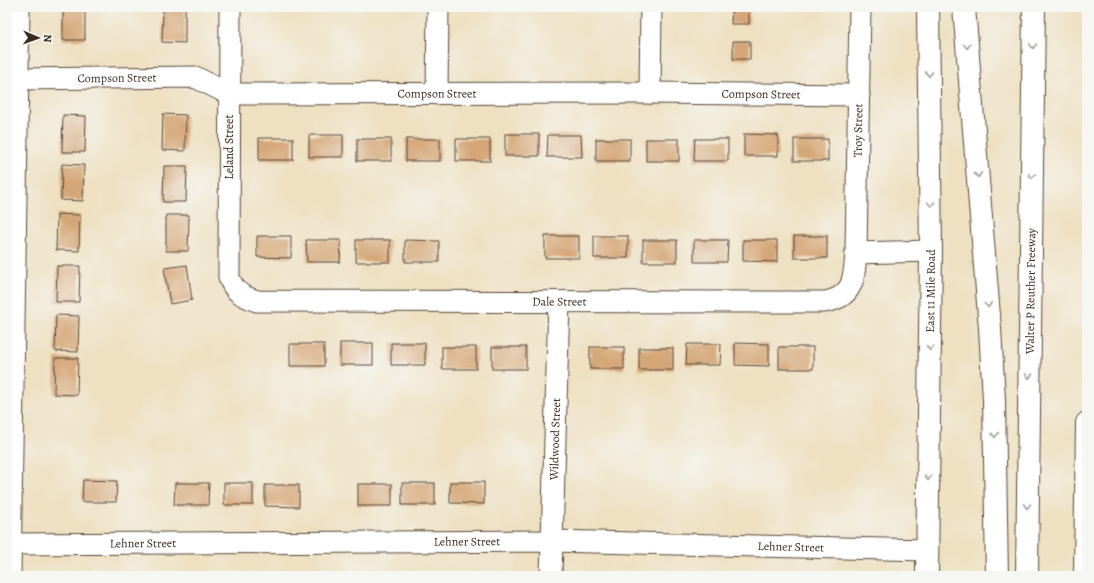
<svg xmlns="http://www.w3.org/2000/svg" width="1094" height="583" font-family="Alegreya,serif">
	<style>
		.building { fill: #d5a778 }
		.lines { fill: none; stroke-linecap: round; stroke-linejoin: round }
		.minor-casing { stroke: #564536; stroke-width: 23 }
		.major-casing { stroke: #564536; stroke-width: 24 }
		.highway-casing { stroke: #564536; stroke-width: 24 }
		.minor { stroke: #fff; stroke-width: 21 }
		.major { stroke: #fff; stroke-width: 22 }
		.highway { stroke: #fff; stroke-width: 22 }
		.oneway { stroke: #a79f9a }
		.labels { text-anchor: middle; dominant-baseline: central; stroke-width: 3; stroke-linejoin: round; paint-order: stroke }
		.street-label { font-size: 12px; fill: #3b2a1e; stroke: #f6f6f2 }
	</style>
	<rect width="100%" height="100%" fill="#f6f6f2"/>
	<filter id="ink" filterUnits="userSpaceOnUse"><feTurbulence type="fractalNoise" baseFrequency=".025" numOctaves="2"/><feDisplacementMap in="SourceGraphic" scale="8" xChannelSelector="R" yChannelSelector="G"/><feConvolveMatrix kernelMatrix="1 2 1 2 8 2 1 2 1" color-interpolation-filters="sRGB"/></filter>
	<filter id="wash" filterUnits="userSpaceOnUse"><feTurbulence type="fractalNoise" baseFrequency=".012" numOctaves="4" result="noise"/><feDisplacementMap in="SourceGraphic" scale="16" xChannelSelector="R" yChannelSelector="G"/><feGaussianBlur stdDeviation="0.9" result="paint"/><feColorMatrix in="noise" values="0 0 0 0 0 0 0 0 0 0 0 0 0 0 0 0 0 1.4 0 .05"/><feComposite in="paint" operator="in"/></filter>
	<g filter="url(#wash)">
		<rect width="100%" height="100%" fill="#eee0c1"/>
		<g id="blocks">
			<!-- building -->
			<g class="building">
				<path d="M 163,7 L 185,7 L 185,43 L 162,42 Z"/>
				<path d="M 732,7 L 749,7 L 749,24 L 731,24 Z"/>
				<rect x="63" y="10" width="22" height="30"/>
				<rect x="733" y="41" width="17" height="18"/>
				<path d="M 163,114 L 186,115 L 185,151 L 162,150 Z"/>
				<path d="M 63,115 L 86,116 L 85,152 L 62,152 Z"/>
				<rect x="505" y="134" width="34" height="22"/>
				<path d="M 744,134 L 778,135 L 778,156 L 744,156 Z"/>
				<rect x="309" y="135" width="34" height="22"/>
				<path d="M 548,135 L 581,135 L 582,157 L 547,157 Z"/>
				<rect x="259" y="138" width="34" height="22"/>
				<rect x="357" y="139" width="34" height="22"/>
				<rect x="406" y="139" width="34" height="22"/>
				<rect x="456" y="139" width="34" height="22"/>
				<rect x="596" y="139" width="34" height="22"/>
				<rect x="646" y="139" width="33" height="22"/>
				<path d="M 695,139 L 728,139 L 728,161 L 694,161 Z"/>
				<rect x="794" y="139" width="34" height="22"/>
				<path d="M 62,164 L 84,165 L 83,201 L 61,200 Z"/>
				<path d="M 164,166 L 187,166 L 186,202 L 163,202 Z"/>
				<path d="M 57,214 L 80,215 L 79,251 L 56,250 Z"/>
				<path d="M 166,215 L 189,215 L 188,251 L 166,251 Z"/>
				<path d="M 257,236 L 291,236 L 291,258 L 257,257 Z"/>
				<rect x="545" y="236" width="34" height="22"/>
				<rect x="594" y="236" width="34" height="22"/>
				<rect x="794" y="236" width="33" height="22"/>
				<path d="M 306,240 L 341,240 L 340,262 L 307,262 Z"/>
				<rect x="356" y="240" width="34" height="22"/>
				<path d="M 405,240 L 439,241 L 439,262 L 405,262 Z"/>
				<rect x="643" y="240" width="34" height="22"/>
				<path d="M 694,240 L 728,240 L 727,262 L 694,262 Z"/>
				<path d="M 743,240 L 777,240 L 777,262 L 743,261 Z"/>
				<path d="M 187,265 L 192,300 L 170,304 L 164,268 Z"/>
				<path d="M 57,266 L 80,266 L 79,302 L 56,302 Z"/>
				<path d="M 56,315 L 79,316 L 78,352 L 55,351 Z"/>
				<rect x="340" y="343" width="33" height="22"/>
				<rect x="391" y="343" width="34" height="22"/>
				<path d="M 735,343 L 769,344 L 769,366 L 735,365 Z"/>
				<rect x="290" y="344" width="34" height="22"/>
				<path d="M 687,344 L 721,344 L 720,365 L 686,365 Z"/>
				<rect x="442" y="347" width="34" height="22"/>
				<rect x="492" y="347" width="34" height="22"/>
				<rect x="590" y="347" width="34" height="22"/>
				<rect x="779" y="347" width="34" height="22"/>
				<rect x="639" y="348" width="34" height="22"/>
				<path d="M 55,358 L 78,358 L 77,395 L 54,394 Z"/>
				<path d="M 83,480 L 117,481 L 116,502 L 82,502 Z"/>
				<path d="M 450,482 L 484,482 L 484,504 L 450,503 Z"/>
				<path d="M 175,483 L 209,483 L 208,505 L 174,505 Z"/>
				<rect x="224" y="483" width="29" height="22"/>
				<rect x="402" y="483" width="33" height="22"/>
				<rect x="358" y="484" width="34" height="22"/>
				<path d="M 265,485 L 299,485 L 299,507 L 265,506 Z"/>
			</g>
		</g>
	</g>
	<g filter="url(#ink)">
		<use href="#blocks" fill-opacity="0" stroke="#564536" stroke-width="1"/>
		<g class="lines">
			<defs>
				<g id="minor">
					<path id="s1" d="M 230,7 L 229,277 C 234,292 242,296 257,301 L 825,302 C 854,297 854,278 856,253 L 860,7"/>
					<path id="s2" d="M 18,79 L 195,77 L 229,94 L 650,93 L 859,95"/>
					<path d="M 650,93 L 651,7"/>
					<path d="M 437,94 L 438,7"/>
					<path d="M 856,253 L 931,251"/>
					<path id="s3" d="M 7,544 L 552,541 L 927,550"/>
					<path d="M 10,576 L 19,7"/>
					<path id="s4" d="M 551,576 L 559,302"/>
				</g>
				<g id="major">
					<path id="s5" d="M 927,576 L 931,251 L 928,7"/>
				</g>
				<g id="highway">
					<path d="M 964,7 L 990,328 L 994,400 L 997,576"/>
					<path id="s6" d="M 1027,576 L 1034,7"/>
					<path d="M 1085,576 L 1087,423"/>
				</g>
			</defs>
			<!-- minor casing -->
			<use href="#minor" class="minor-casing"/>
			<!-- major casing -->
			<use href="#major" class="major-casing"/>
			<!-- highway casing -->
			<use href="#highway" class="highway-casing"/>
			<!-- minor -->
			<use href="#minor" class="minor"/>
			<!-- major -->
			<use href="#major" class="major"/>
			<!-- highway -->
			<use href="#highway" class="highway"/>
		</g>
		<!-- one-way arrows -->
		<defs><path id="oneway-chevron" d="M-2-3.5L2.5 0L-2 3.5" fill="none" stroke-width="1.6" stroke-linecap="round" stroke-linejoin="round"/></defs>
		<g class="oneway">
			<use href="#oneway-chevron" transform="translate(967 46) rotate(85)"/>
			<use href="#oneway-chevron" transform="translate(1033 46) rotate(91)"/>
			<use href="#oneway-chevron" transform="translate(929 74) rotate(89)"/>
			<use href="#oneway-chevron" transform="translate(978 175) rotate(85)"/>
			<use href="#oneway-chevron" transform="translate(1032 176) rotate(91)"/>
			<use href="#oneway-chevron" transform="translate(931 204) rotate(89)"/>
			<use href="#oneway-chevron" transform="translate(988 305) rotate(85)"/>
			<use href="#oneway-chevron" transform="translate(930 348) rotate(91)"/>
			<use href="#oneway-chevron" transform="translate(1029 376) rotate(91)"/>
			<use href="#oneway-chevron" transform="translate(995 435) rotate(88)"/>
			<use href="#oneway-chevron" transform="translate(928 478) rotate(91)"/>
			<use href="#oneway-chevron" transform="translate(1027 506) rotate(91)"/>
		</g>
	</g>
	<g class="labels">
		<!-- street labels -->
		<g class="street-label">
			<text stroke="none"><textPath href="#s2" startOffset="99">Compson Street</textPath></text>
			<text stroke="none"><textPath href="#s2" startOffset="423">Compson Street</textPath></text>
			<text stroke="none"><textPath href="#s2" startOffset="747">Compson Street</textPath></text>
			<text stroke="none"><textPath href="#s1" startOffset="1064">Troy Street</textPath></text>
			<text transform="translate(229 147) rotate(-90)">Leland Street</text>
			<text stroke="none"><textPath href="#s5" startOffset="285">East 11 Mile Road</textPath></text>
			<text stroke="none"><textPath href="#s6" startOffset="285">Walter P Reuther Freeway</textPath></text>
			<text stroke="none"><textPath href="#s1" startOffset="611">Dale Street</textPath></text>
			<text stroke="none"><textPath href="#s4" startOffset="137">Wildwood Street</textPath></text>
			<text stroke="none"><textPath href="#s3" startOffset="460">Lehner Street</textPath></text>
			<text stroke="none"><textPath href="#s3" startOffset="136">Lehner Street</textPath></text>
			<text stroke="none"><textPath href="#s3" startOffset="784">Lehner Street</textPath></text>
		</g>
	</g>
	<!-- margin -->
	<rect width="1094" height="583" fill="none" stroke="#f6f6f2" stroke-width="24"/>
	<!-- north arrow -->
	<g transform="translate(38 38) rotate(92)" stroke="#f6f6f2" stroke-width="3" paint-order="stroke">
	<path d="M0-3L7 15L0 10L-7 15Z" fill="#3b2a1e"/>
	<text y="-6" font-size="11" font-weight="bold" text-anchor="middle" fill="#3b2a1e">N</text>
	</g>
</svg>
